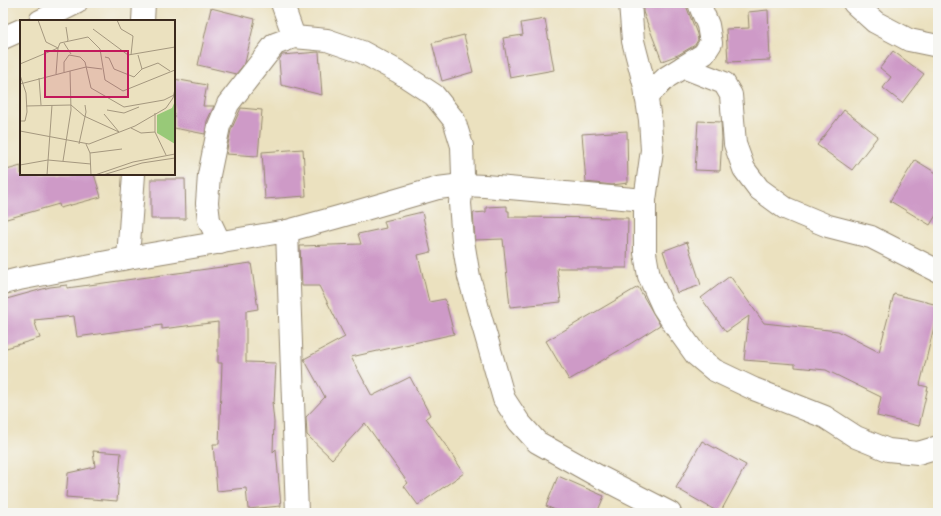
<svg xmlns="http://www.w3.org/2000/svg" width="941" height="516" font-family="Mynerve,sans-serif">
	<style>
		.building { fill: #ce9ac7 }
		.lines { fill: none; stroke-linecap: round; stroke-linejoin: round }
		.street-casing { stroke: #93866e; stroke-width: 24 }
		.street { stroke: #fff; stroke-width: 22 }
		.inset-road { fill: none; stroke: #a5987f; stroke-width: 1 }
		.view { fill: #c2185b; fill-opacity: 0.15; stroke: #c2185b; stroke-width: 2 }
		.inset-edge { fill: none; stroke: #3b2a1e; stroke-width: 2 }
	</style>
	<rect width="100%" height="100%" fill="#f6f6f2"/>
	<filter id="ink" filterUnits="userSpaceOnUse"><feTurbulence type="fractalNoise" baseFrequency=".025" numOctaves="2"/><feDisplacementMap in="SourceGraphic" scale="8" xChannelSelector="R" yChannelSelector="G"/><feConvolveMatrix kernelMatrix="1 2 1 2 8 2 1 2 1" color-interpolation-filters="sRGB"/></filter>
	<filter id="wash" filterUnits="userSpaceOnUse"><feTurbulence type="fractalNoise" baseFrequency=".012" numOctaves="4" result="noise"/><feDisplacementMap in="SourceGraphic" scale="16" xChannelSelector="R" yChannelSelector="G"/><feGaussianBlur stdDeviation="0.9" result="paint"/><feColorMatrix in="noise" values="0 0 0 0 0 0 0 0 0 0 0 0 0 0 0 0 0 1.4 0 .05"/><feComposite in="paint" operator="in"/></filter>
	<g filter="url(#wash)">
		<rect width="100%" height="100%" fill="#ebe1bf"/>
		<g id="blocks">
			<!-- building -->
			<g class="building">
				<path d="M 643,3 L 685,3 L 697,34 L 698,40 L 695,45 L 678,55 L 662,61 L 643,12 Z"/>
				<path d="M 211,8 L 255,19 L 245,63 L 236,74 L 198,65 Z"/>
				<path d="M 768,10 L 770,60 L 728,62 L 726,29 L 749,28 L 748,12 Z"/>
				<path d="M 545,19 L 554,70 L 510,78 L 503,38 L 523,35 L 521,23 Z"/>
				<path d="M 464,35 L 473,72 L 442,81 L 432,43 Z"/>
				<path d="M 893,51 L 924,74 L 902,103 L 883,88 L 891,77 L 880,68 Z"/>
				<path d="M 319,52 L 322,95 L 281,85 L 279,60 L 282,55 Z"/>
				<path d="M 174,79 L 207,85 L 203,106 L 214,106 L 207,121 L 205,134 L 174,128 Z"/>
				<path d="M 241,108 L 262,110 L 258,156 L 226,154 L 231,130 Z"/>
				<path d="M 844,110 L 878,136 L 852,170 L 817,145 Z"/>
				<path d="M 698,121 L 721,122 L 722,138 L 720,171 L 695,170 Z"/>
				<path d="M 627,131 L 628,183 L 612,185 L 586,182 L 582,134 Z"/>
				<path d="M 303,149 L 306,196 L 265,199 L 262,152 Z"/>
				<path d="M 915,160 L 938,174 L 938,212 L 930,225 L 890,201 Z"/>
				<path d="M 21,166 L 21,174 L 94,174 L 101,197 L 60,208 L 59,204 L 3,220 L 3,171 Z"/>
				<path d="M 151,179 L 185,179 L 186,219 L 151,219 Z"/>
				<path d="M 507,206 L 507,211 L 509,211 L 509,217 L 628,218 L 627,268 L 557,268 L 561,302 L 510,307 L 503,239 L 475,240 L 473,213 L 486,212 L 486,207 Z"/>
				<path d="M 422,212 L 431,252 L 418,255 L 429,302 L 445,299 L 454,334 L 351,357 L 372,396 L 410,377 L 430,415 L 426,418 L 449,450 L 464,473 L 418,505 L 404,486 L 408,483 L 365,423 L 332,459 L 307,435 L 306,417 L 325,397 L 304,359 L 345,337 L 319,286 L 302,286 L 300,246 L 361,244 L 358,234 L 386,228 L 384,221 Z"/>
				<path d="M 687,242 L 701,285 L 677,293 L 663,251 Z"/>
				<path d="M 251,263 L 258,309 L 246,311 L 246,362 L 276,363 L 274,404 L 272,402 L 274,422 L 273,452 L 276,449 L 281,506 L 248,509 L 246,488 L 217,491 L 213,444 L 219,444 L 222,363 L 218,363 L 218,322 L 162,329 L 162,325 L 77,337 L 74,316 L 34,320 L 40,338 L 3,349 L 3,300 L 50,287 L 67,285 L 67,288 Z"/>
				<path d="M 730,276 L 764,323 L 838,331 L 879,352 L 894,294 L 938,305 L 938,310 L 920,385 L 928,387 L 919,426 L 877,416 L 881,397 L 826,370 L 795,367 L 795,364 L 744,360 L 749,316 L 726,332 L 701,298 Z"/>
				<path d="M 638,287 L 660,325 L 630,344 L 569,380 L 546,341 Z"/>
				<path d="M 702,441 L 746,465 L 720,513 L 676,488 Z"/>
				<path d="M 93,451 L 121,453 L 117,501 L 66,497 L 68,473 L 95,467 Z"/>
				<path d="M 558,476 L 604,496 L 597,513 L 562,513 L 546,506 Z"/>
			</g>
		</g>
	</g>
	<g filter="url(#ink)">
		<use href="#blocks" fill-opacity="0" stroke="#93866e" stroke-width="1"/>
		<g class="lines">
			<defs>
				<g id="street">
					<path d="M 282,3 L 294,37"/>
					<path d="M 630,3 L 633,41 L 645,87 L 650,120 L 652,150 L 645,200 L 645,253 L 649,276 L 663,307 L 678,330 L 696,355 L 714,370 L 754,389 L 825,417 L 856,437 L 888,450 L 918,453 L 938,447"/>
					<path d="M 854,3 L 875,22 L 909,40 L 938,46"/>
					<path d="M 40,21 L 76,3"/>
					<path d="M 143,21 L 144,3"/>
					<path d="M 3,38 L 21,30"/>
					<path d="M 683,67 L 724,83 L 731,95 L 735,144 L 744,169 L 759,189 L 785,208 L 828,226 L 871,237 L 938,271"/>
					<path d="M 646,97 L 667,77 L 704,54 L 711,43 L 708,25 L 700,6"/>
					<path d="M 287,231 L 338,217 L 438,188 L 462,185 L 485,186 L 645,200"/>
					<path d="M 220,243 L 209,220 L 207,203 L 209,175 L 219,126 L 228,104 L 275,44 L 294,37 L 327,40 L 362,52 L 399,72 L 434,95 L 454,120 L 462,146 L 463,175 L 460,203 L 463,241 L 469,277 L 504,399 L 519,422 L 537,442 L 598,476 L 670,513"/>
					<path d="M 128,258 L 134,174"/>
					<path d="M 3,283 L 19,279 L 128,258 L 287,231 L 297,513"/>
				</g>
			</defs>
			<!-- street casing -->
			<use href="#street" class="street-casing"/>
			<!-- street -->
			<use href="#street" class="street"/>
		</g>
	</g>
	<!-- overview -->
	<g transform="translate(20 20)">
		<rect width="155" height="155" fill="#ebe1bf"/>
		<path d="M 155,81 L 155,124 L 137,113 L 137,95 L 152,88 Z" fill="#98c978"/>
		<path class="inset-road" d="M 18,0 L 26,22 L 38,28 L 36,54M 97,0 L 101,9 L 113,16 L 111,35M 46,7 L 48,20 L 47,22M 73,9 L 108,35 L 155,27M 44,23 L 51,34M 85,37 L 89,38 L 94,49 L 114,57 L 122,49 L 118,35M 0,44 L 38,28 L 40,23 L 68,17 L 80,29 L 85,60 L 103,71 L 155,50M 122,49 L 138,43 L 150,51M 50,51 L 66,47 L 82,49M 44,52 L 44,42 L 49,35 L 60,37 L 65,42 L 71,68 L 104,87 L 144,80 L 154,75M 0,55 L 6,73 L 7,92 L 5,101 L 0,101M 19,58 L 21,85M 0,64 L 50,51 L 51,90 L 43,141M 6,86 L 51,85 L 64,96 L 99,112M 87,90 L 104,93 L 119,87M 135,93 L 135,112 L 146,135M 84,94 L 99,112M 111,108 L 121,113 L 135,112M 0,111 L 69,124 L 115,106 L 146,88 L 153,78 L 155,69M 59,124 L 66,92 L 65,85M 66,124 L 70,133 L 71,155M 70,133 L 102,129M 0,145 L 28,140 L 71,144M 27,155 L 32,85M 75,155 L 113,142 L 155,134M 83,155 L 122,143 L 155,138"/>
		<path class="view" d="M 25,31 L 108,31 L 108,77 L 25,77 Z"/>
		<rect width="155" height="155" class="inset-edge"/>
	</g>
	<!-- margin -->
	<rect width="941" height="516" fill="none" stroke="#f6f6f2" stroke-width="16"/>
</svg>
